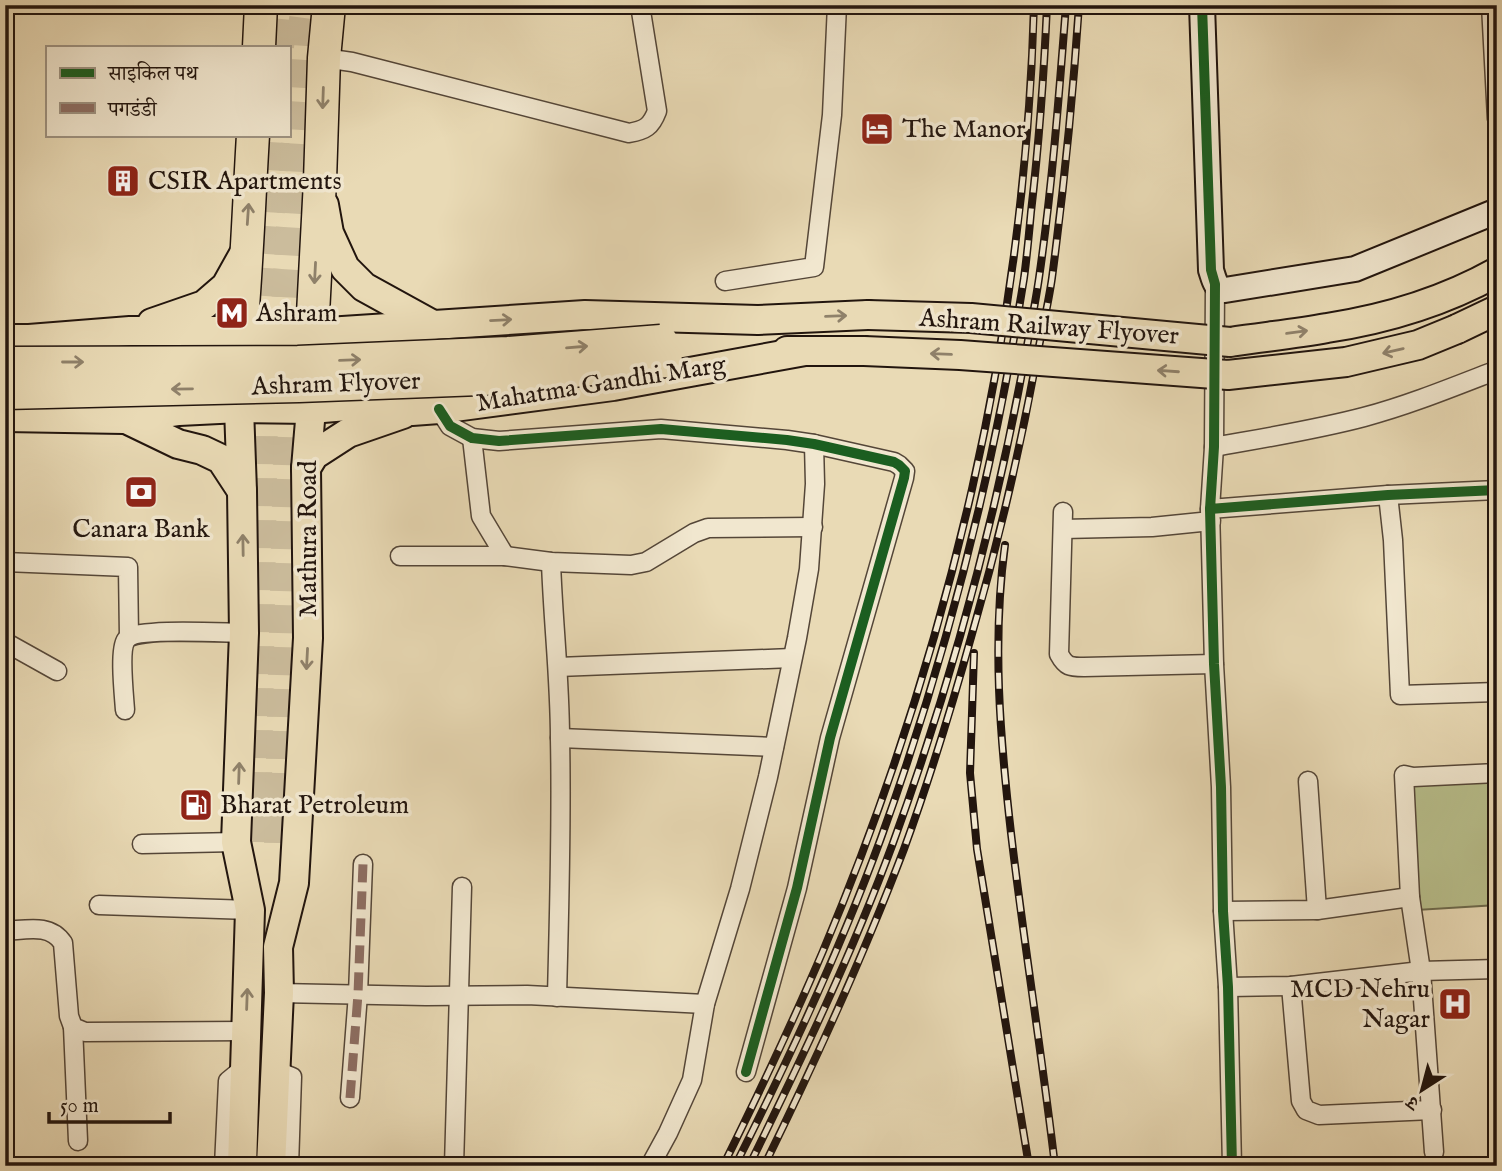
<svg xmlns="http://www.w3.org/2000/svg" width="1502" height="1171" font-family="'IM FELL English','Noto Serif Devanagari',serif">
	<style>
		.green { fill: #b8bf8c; stroke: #6d6a4d; stroke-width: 2 }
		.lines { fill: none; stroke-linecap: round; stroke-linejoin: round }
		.primary-tunnel { stroke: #cbbc9c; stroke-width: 28; stroke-dasharray: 28 14; stroke-linecap: butt }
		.street-casing { stroke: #544638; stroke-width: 21 }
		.secondary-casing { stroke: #22150e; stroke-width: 28 }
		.primary-casing { stroke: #22150e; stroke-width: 32 }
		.highway-casing { stroke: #22150e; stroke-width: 35 }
		.street { stroke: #f1e7cf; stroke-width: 18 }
		.secondary { stroke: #f1e7cf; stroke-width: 24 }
		.primary { stroke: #e9dab5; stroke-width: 28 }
		.highway { stroke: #e9dab5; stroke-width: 32 }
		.rail-casing { stroke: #22150e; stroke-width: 8 }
		.rail { stroke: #f1e7cf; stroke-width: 5; stroke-dasharray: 16; stroke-linecap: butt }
		.primary-bridge-casing { stroke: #22150e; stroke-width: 32; stroke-linecap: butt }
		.highway-bridge-casing { stroke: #22150e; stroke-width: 35; stroke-linecap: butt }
		.primary-bridge { stroke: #e9dab5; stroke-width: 28 }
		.highway-bridge { stroke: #e9dab5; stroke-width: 32 }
		.quiet { stroke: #8d6e63; stroke-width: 9; stroke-dasharray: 18 9; stroke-linecap: butt }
		.cycleway-casing { stroke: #f1e7cf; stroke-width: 15 }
		.cycleway { stroke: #1b5e20; stroke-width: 10 }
		.oneway { stroke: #8f816a }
		.labels { text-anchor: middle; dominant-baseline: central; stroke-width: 7; stroke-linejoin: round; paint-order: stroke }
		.poi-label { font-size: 26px; fill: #22150e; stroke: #f1e7cf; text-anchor: start }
		.street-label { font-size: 26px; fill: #22150e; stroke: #f1e7cf }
	</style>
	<rect width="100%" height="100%" fill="#e9dab5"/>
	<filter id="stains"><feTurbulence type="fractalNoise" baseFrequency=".00286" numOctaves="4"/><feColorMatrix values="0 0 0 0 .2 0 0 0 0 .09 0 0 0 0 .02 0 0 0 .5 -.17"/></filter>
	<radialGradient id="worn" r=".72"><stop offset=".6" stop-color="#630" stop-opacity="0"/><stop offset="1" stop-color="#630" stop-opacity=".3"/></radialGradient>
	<!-- green -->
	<path class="green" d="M 1497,776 L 1497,905 L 1417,910 L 1404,782 Z"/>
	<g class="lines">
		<!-- primary-tunnel -->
		<g class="primary-tunnel">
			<path d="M 280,47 L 284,5"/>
			<path d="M 257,842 L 264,418 L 264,324 L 276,135"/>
			<path d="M 278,843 L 288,418 L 284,326 L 302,27 L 305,5"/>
		</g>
		<defs>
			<g id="street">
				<path d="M 1491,5 L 1497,119"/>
				<path d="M 324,58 L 352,62 L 629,133 C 645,130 651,127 657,111 L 640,5"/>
				<path d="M 725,281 L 814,267 L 832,115 L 837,5"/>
				<path d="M 1215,284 L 1214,447 L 1210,509 L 1388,495 L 1497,490"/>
				<path d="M 439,409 L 450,426 L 472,438 L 499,441 L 661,429 L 787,440 L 814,444 L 894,462 L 899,465 L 905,471 L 904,478 L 830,738 L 797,888 L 746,1072"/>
				<path d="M 472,438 L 481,516 L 505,556"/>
				<path d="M 1214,447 C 1264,438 1315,430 1364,417 C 1409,405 1453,387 1497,370"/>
				<path d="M 1388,495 L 1393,540 L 1400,695 L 1497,692"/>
				<path d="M 1210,509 L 1214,664 L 1221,787 L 1223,911 L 1228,987 L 1232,1166"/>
				<path d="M 1063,512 L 1059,654 C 1066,667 1070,667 1084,667 L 1214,664"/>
				<path d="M 1063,529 L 1152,527 L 1211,521"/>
				<path d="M 400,556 L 505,556 L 551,562 L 631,565 L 646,562 L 694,533 L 708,528 L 813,527"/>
				<path d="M 5,562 L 128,567 L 129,637"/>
				<path d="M 551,562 C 553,621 560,680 560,739 C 562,825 559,911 557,997"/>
				<path d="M 5,642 L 57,671"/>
				<path d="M 558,667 L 792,658"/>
				<path d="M 125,710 C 124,695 119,650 126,640 C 135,627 225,633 244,633"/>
				<path d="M 560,738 L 774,747"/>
				<path d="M 1308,781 L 1317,910"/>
				<path d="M 142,844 L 236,842"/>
				<path d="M 99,905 L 250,910"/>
				<path d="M 1223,911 L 1317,910 L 1410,897"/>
				<path d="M 5,931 C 26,930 50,923 63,943 L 69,1016 L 73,1027 L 85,1032 L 246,1031"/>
				<path d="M 1291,986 L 1301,1101 L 1306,1110 L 1319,1115 L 1432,1110"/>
				<path d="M 1228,987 L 1291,986 L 1421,971 L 1497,969"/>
				<path d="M 279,993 L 426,996 L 527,995 L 705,1004"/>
				<path d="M 73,1027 L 78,1141"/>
				<path d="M 275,1070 L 292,1077 L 289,1166"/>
				<path d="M 350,1098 L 358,994 L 363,864"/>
				<path d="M 1434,1152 L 1421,971 L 1410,897 L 1404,775 L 1413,777 L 1497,773"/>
				<path d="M 224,1166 L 228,1081 L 245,1067"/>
				<path d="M 454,1166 L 462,887"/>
				<path d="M 650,1166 L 668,1133 L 692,1080 L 705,1004 L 740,889 L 768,777 L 797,638 L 809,569 L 815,484 L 814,444"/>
			</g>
			<path id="secondary" d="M 1202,5 L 1211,270 C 1214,279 1215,288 1225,290 L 1355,269 L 1497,211"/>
			<g id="primary">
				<path d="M 324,205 L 329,233 L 345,268 L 364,287 L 433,325"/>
				<path d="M 152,323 L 204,305 L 226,286 L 245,252"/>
				<path d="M 1457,329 L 1497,310"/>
				<path d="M 5,339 L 29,339 L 130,331 L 241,331 L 312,333 L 585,315 L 758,320 L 868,315"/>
				<path d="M 1230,342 C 1262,337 1295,334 1327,328 C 1386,319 1445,301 1497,272"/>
				<path d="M 787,351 L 864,351"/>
				<path d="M 240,365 L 239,408 L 242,491 L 244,633 L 236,842 L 250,910 L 242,1166"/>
				<path d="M 5,417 L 124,419 L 179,411 L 239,408 L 311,409 L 347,406 L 412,411 L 439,409 L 613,386 L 805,351"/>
				<path d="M 124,418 L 178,444 L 202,450 L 221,459 L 242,491"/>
				<path d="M 306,468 L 314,455 L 348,433 L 403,414"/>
				<path d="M 271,1166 L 279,993 L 278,947 L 294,883 L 308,638 L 306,468 L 311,409"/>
			</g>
			<g id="highway">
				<path d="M 259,47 L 261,5"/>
				<path d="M 241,331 C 247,265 249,200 253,135"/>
				<path d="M 311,409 L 312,333 L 320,181 L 324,58 L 329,5"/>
			</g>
		</defs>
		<!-- street casing -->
		<use href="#street" class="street-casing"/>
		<!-- secondary casing -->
		<use href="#secondary" class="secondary-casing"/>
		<!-- primary casing -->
		<use href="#primary" class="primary-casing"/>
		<!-- highway casing -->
		<use href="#highway" class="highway-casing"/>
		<!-- street -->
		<use href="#street" class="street"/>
		<!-- secondary -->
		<use href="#secondary" class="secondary"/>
		<!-- primary -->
		<use href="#primary" class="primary"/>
		<!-- highway -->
		<use href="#highway" class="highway"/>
		<defs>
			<g id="rail">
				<path d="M 1005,545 C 992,641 1000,737 1011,833 C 1024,944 1042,1055 1055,1166"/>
				<path d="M 974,653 L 970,773 L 977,849 L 1029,1166"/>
				<path d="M 723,1166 C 758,1095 792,1024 823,951 C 949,652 1025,329 1034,5"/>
				<path d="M 735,1166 C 789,1059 840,950 881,838 C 947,656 994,469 1024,278 C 1027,256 1029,234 1031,212 C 1039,143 1044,74 1047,5"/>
				<path d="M 749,1166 C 801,1060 852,954 893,843 C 950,687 994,525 1024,362 C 1029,334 1035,306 1039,278 C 1052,188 1059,96 1066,5"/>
				<path d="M 764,1166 C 815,1062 863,957 904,849 C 930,778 952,706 972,634 C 998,544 1019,454 1036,362 C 1041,334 1048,306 1052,278 C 1064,187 1073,96 1079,5"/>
			</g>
		</defs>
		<!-- rail casing -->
		<use href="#rail" class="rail-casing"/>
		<!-- rail -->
		<use href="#rail" class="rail"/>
		<defs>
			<g id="primary-bridge">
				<path d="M 868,315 L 971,318 L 1230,342"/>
				<path d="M 864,351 L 960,355 L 1228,375 L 1346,362 L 1418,345 L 1457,329"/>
			</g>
			<g id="highway-bridge">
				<path d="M 5,363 L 298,362 L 508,353 L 661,341"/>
				<path d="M 5,393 L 299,386 L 506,378 L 666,361"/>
			</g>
		</defs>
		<!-- primary-bridge casing -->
		<use href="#primary-bridge" class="primary-bridge-casing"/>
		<!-- highway-bridge casing -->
		<use href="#highway-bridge" class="highway-bridge-casing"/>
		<!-- primary-bridge -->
		<use href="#primary-bridge" class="primary-bridge"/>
		<!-- highway-bridge -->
		<use href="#highway-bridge" class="highway-bridge"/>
		<!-- quiet -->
		<path class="quiet" d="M 350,1098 L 358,994 L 363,864"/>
		<defs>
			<g id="cycleway">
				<path d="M 1202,5 L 1211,270 L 1215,284 L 1214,447 L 1210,509 L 1388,495 L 1497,490"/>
				<path d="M 439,409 L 450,426 L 472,438 L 499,441 L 661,429 L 787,440 L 814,444 L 894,462 L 899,465 L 905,471 L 904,478 L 830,738 L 797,888 L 746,1072"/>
				<path d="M 1210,509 L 1214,664 L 1221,787 L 1223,911 L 1228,987 L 1232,1166"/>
			</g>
		</defs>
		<!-- cycleway casing -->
		<use href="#cycleway" class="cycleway-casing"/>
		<!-- cycleway -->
		<use href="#cycleway" class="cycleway"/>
	</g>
	<!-- one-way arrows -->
	<defs><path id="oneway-shaft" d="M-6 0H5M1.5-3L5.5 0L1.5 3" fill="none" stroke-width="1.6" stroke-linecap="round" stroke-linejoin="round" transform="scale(1.75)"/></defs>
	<g class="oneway">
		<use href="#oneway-shaft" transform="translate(323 98) rotate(92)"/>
		<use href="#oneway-shaft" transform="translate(248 214) rotate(-86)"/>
		<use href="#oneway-shaft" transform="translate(315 273) rotate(93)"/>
		<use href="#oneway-shaft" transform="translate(836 316) rotate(-2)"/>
		<use href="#oneway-shaft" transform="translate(501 320) rotate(-3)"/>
		<use href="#oneway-shaft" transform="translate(1297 332) rotate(-8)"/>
		<use href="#oneway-shaft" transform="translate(577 347) rotate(-5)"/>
		<use href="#oneway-shaft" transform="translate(1393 351) rotate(167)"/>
		<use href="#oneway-shaft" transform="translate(941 354) rotate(-178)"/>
		<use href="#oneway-shaft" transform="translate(350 360) rotate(-2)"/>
		<use href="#oneway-shaft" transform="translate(73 362)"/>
		<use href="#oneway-shaft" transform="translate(1168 371) rotate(-176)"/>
		<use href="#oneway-shaft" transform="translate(182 389) rotate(179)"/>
		<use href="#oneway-shaft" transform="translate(243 545) rotate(-91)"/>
		<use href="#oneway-shaft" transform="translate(307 659) rotate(93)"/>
		<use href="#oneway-shaft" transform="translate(239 773) rotate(-88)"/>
		<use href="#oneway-shaft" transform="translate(247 999) rotate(-88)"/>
	</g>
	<!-- icons -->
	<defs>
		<symbol id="hotel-square" viewBox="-11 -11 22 22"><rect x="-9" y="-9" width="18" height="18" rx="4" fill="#8f2418" stroke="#f1e7cf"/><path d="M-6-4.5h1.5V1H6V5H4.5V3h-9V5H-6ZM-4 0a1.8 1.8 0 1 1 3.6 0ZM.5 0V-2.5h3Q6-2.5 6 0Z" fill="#fff"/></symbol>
		<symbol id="building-square" viewBox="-11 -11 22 22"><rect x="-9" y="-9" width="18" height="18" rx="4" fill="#8f2418" stroke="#f1e7cf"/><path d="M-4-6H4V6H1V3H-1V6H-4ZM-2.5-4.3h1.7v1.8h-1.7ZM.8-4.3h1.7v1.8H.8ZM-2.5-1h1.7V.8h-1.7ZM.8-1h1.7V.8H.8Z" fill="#fff"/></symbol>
		<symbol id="metro-square" viewBox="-11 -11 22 22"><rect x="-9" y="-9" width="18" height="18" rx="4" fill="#8f2418" stroke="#f1e7cf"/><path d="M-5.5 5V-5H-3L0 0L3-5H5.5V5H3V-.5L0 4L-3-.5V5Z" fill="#fff"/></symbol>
		<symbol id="bank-square" viewBox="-11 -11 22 22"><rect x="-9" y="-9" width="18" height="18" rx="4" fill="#8f2418" stroke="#f1e7cf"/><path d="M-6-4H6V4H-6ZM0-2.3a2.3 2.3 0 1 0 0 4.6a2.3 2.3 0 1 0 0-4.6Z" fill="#fff"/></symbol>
		<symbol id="fuel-square" viewBox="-11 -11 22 22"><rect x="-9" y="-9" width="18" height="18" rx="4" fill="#8f2418" stroke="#f1e7cf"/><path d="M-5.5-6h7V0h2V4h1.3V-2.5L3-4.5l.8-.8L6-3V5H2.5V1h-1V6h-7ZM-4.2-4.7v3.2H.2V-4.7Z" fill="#fff"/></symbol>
		<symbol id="hospital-square" viewBox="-11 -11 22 22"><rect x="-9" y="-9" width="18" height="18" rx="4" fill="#8f2418" stroke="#f1e7cf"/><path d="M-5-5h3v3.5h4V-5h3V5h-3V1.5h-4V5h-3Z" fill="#fff"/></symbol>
	</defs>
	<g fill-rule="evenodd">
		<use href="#hotel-square" x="858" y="110" width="38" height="38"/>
		<use href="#building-square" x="104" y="162" width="38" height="38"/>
		<use href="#metro-square" x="213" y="294" width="38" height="38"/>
		<use href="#bank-square" x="122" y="473" width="38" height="38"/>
		<use href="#fuel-square" x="177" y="786" width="38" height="38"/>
		<use href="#hospital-square" x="1436" y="985" width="38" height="38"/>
	</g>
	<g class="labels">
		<!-- poi labels -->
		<g class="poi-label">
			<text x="902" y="129">The Manor</text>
			<text x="148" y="181">CSIR Apartments</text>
			<text x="256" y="313">Ashram</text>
			<text x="141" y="529" text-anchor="middle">Canara Bank</text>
			<text x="220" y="805">Bharat Petroleum</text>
			<text x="1430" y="989" text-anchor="end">MCD Nehru<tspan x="1430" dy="30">Nagar</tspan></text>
		</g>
		<!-- street labels -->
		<g class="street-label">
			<text transform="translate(1049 327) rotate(4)">Ashram Railway Flyover</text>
			<text transform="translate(336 384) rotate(-2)">Ashram Flyover</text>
			<text transform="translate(601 384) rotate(-9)">Mahatma Gandhi Marg</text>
			<text transform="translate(308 539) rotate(-90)">Mathura Road</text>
		</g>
	</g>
	<!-- margin -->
	<rect width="1502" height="1171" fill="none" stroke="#e9dab5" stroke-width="28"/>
	<rect x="7" y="7" width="1488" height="1157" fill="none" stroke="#22150e" stroke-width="3.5"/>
	<rect x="14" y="14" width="1474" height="1143" fill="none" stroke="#22150e" stroke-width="2"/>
	<!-- legend -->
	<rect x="46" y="46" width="245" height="91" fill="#f1e7cf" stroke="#9e9382" stroke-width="2"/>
	<rect x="60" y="68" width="35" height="10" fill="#1b5e20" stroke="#9e9382" stroke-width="2"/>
	<text x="108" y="80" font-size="21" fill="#22150e">साइकिल पथ</text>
	<rect x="60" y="103" width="35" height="10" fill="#8d6e63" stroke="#9e9382" stroke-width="2"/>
	<text x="108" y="116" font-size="21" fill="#22150e">पगडंडी</text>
	<!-- north arrow -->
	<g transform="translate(1422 1090) rotate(216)" stroke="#f1e7cf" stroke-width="5" paint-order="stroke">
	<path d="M0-5L12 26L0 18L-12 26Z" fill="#22150e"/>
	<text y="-10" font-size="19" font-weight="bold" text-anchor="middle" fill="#22150e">उ</text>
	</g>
	<!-- scale -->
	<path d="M49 1112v10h121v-10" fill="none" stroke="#22150e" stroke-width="3.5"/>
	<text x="60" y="1112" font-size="21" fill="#22150e" stroke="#f1e7cf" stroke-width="5" paint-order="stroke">50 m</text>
	<rect width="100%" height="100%" filter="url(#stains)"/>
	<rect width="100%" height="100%" fill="url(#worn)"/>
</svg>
